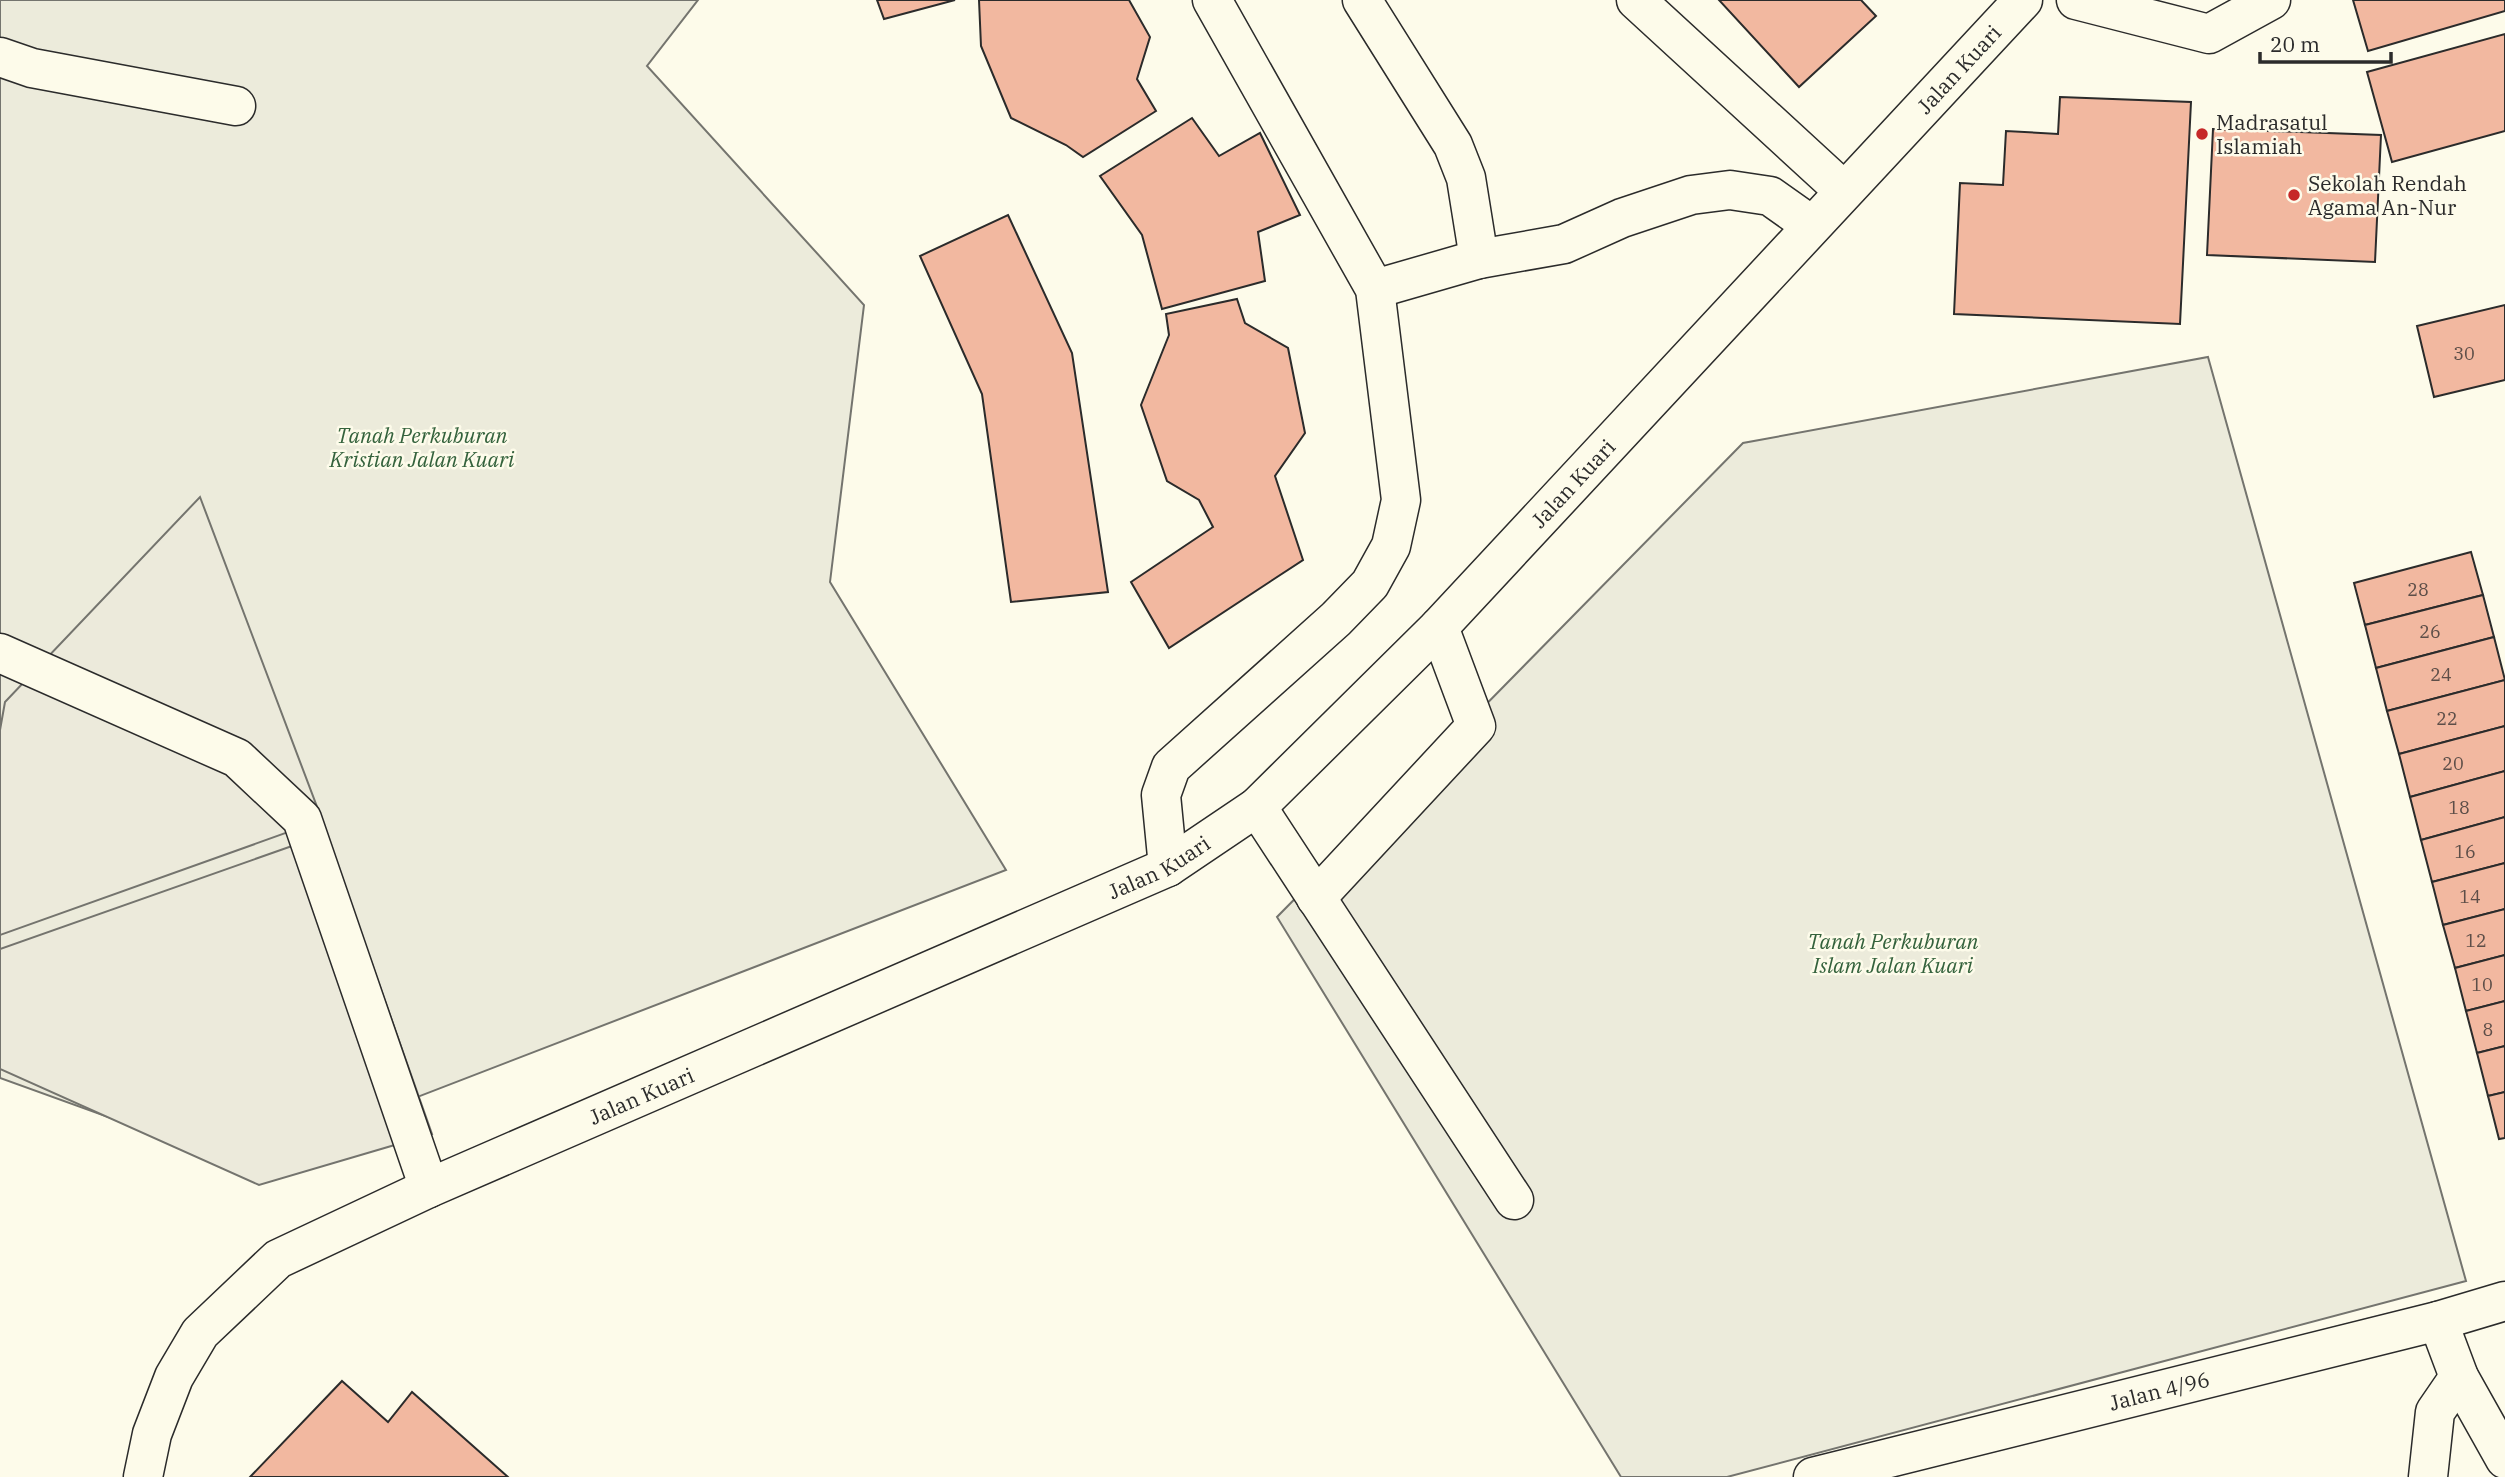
<svg xmlns="http://www.w3.org/2000/svg" width="2505" height="1477" font-family="'IBM Plex Serif',serif">
	<style>
		.green { fill: #ecebdb; stroke: #74746e; stroke-width: 2 }
		.parking { fill: #eceadb; stroke: #74746e; stroke-width: 2 }
		.building { fill: #f2b8a0; stroke: #2b2b2b; stroke-width: 2 }
		.lines { fill: none; stroke-linecap: round; stroke-linejoin: round }
		.minor-casing { stroke: #2b2b2b; stroke-width: 41 }
		.minor { stroke: #fdfbea; stroke-width: 38 }
		.poi-dot { fill: #c62828; stroke: #fdfbea; stroke-width: 2.5 }
		.labels { text-anchor: middle; dominant-baseline: central; stroke-width: 5; stroke-linejoin: round; paint-order: stroke }
		.number-label { font-size: 18px; fill: #5d4e48 }
		.street-label { font-size: 21px; fill: #2b2b2b; stroke: #fdfbea }
		.poi-label { font-size: 21px; fill: #2b2b2b; stroke: #fdfbea; text-anchor: start }
		.park-label { font-size: 21px; font-style: italic; fill: #34623c; stroke: #fdfbea }
	</style>
	<rect width="100%" height="100%" fill="#fdfbea"/>
	<!-- green -->
	<g class="green">
		<path d="M 0,0 L 698,0 L 647,66 L 864,305 L 830,582 L 1006,870 L 241,1165 L 0,1078 Z"/>
		<path d="M 2208,357 L 2466,1281 L 1727,1477 L 1621,1477 L 1277,917 L 1743,443 Z"/>
	</g>
	<!-- parking -->
	<g class="parking">
		<path d="M 200,497 L 322,820 L 0,935 L 0,730 L 5,702 Z"/>
		<path d="M 326,834 L 432,1134 L 259,1185 L 0,1069 L 0,949 Z"/>
	</g>
	<!-- building -->
	<g class="building">
		<path d="M 877,0 L 955,0 L 884,19 Z"/>
		<path d="M 979,0 L 1129,0 L 1150,37 L 1137,79 L 1156,111 L 1083,157 L 1066,145 L 1011,118 L 981,46 Z"/>
		<path d="M 1719,0 L 1861,0 L 1876,16 L 1799,87 Z"/>
		<path d="M 2353,0 L 2505,0 L 2505,11 L 2368,51 Z"/>
		<path d="M 2505,34 L 2505,131 L 2392,162 L 2367,72 Z"/>
		<path d="M 2060,97 L 2191,102 L 2180,324 L 1954,314 L 1960,183 L 2003,185 L 2006,131 L 2058,134 Z"/>
		<path d="M 1192,118 L 1219,156 L 1260,133 L 1300,215 L 1258,232 L 1265,281 L 1162,309 L 1142,235 L 1100,176 Z"/>
		<path d="M 2213,129 L 2381,135 L 2375,262 L 2207,255 Z"/>
		<path d="M 1008,215 L 1072,353 L 1108,592 L 1011,602 L 982,394 L 920,256 Z"/>
		<path d="M 1237,299 L 1245,323 L 1288,348 L 1305,433 L 1275,476 L 1303,560 L 1169,648 L 1131,582 L 1213,527 L 1199,500 L 1167,481 L 1141,405 L 1169,335 L 1166,314 Z"/>
		<path d="M 2505,305 L 2505,380 L 2434,397 L 2417,326 Z"/>
		<path d="M 2471,552 L 2483,595 L 2365,625 L 2354,583 Z"/>
		<path d="M 2483,595 L 2494,637 L 2376,668 L 2365,625 Z"/>
		<path d="M 2494,637 L 2505,680 L 2387,711 L 2376,668 Z"/>
		<path d="M 2505,680 L 2505,726 L 2399,754 L 2387,711 Z"/>
		<path d="M 2505,726 L 2505,771 L 2410,797 L 2399,754 Z"/>
		<path d="M 2505,771 L 2505,817 L 2421,840 L 2410,797 Z"/>
		<path d="M 2505,817 L 2505,863 L 2432,882 L 2421,840 Z"/>
		<path d="M 2505,863 L 2505,909 L 2443,925 L 2432,882 Z"/>
		<path d="M 2505,909 L 2505,955 L 2455,968 L 2443,925 Z"/>
		<path d="M 2505,955 L 2505,1001 L 2466,1011 L 2455,968 Z"/>
		<path d="M 2505,1001 L 2505,1046 L 2477,1053 L 2466,1011 Z"/>
		<path d="M 2505,1046 L 2505,1092 L 2488,1096 L 2477,1053 Z"/>
		<path d="M 2505,1092 L 2505,1138 L 2499,1139 L 2488,1096 Z"/>
		<path d="M 342,1381 L 388,1422 L 412,1392 L 508,1477 L 250,1477 Z"/>
	</g>
	<g class="lines">
		<defs>
			<g id="minor">
				<path d="M 1362,0 L 1453,145 L 1466,178 L 1479,259"/>
				<path d="M 1636,0 L 1844,191"/>
				<path d="M 2076,0 L 2209,34 L 2271,0"/>
				<path d="M 0,57 L 32,68 L 236,106"/>
				<path d="M 1375,289 L 1479,259 L 1564,244 L 1622,218 L 1691,195 L 1730,190 L 1770,196 L 1811,225"/>
				<path d="M 0,653 L 237,758 L 302,819 L 429,1188"/>
				<path d="M 1257,807 L 1514,1200"/>
				<path d="M 1168,867 L 1161,795 L 1171,767 L 1336,619 L 1370,584 L 1391,546 L 1401,500 L 1375,289 L 1212,0"/>
				<path d="M 1316,898 L 1476,726 L 1439,627"/>
				<path d="M 2438,1321 L 2459,1377 L 2505,1459"/>
				<path id="s1" d="M 143,1477 L 152,1434 L 174,1377 L 200,1333 L 278,1259 L 429,1188 L 1168,867 L 1257,807 L 1439,627 L 2023,0"/>
				<path id="s2" d="M 1813,1477 L 2438,1321 L 2505,1301"/>
				<path d="M 2428,1477 L 2435,1412 L 2459,1377"/>
			</g>
		</defs>
		<!-- minor casing -->
		<use href="#minor" class="minor-casing"/>
		<!-- minor -->
		<use href="#minor" class="minor"/>
	</g>
	<!-- markers -->
	<g class="poi-dot">
		<circle cx="2202" cy="134" r="7"/>
		<circle cx="2294" cy="195" r="7"/>
	</g>
	<g class="labels">
		<!-- number labels -->
		<g class="number-label">
			<text x="2464" y="353">30</text>
			<text x="2418" y="589">28</text>
			<text x="2430" y="631">26</text>
			<text x="2441" y="674">24</text>
			<text x="2447" y="718">22</text>
			<text x="2453" y="763">20</text>
			<text x="2459" y="807">18</text>
			<text x="2465" y="851">16</text>
			<text x="2470" y="896">14</text>
			<text x="2476" y="940">12</text>
			<text x="2482" y="984">10</text>
			<text x="2488" y="1029">8</text>
		</g>
		<!-- street labels -->
		<g class="street-label">
			<text stroke="none"><textPath href="#s1" startOffset="2362">Jalan Kuari</textPath></text>
			<text stroke="none"><textPath href="#s1" startOffset="1796">Jalan Kuari</textPath></text>
			<text stroke="none"><textPath href="#s1" startOffset="1228">Jalan Kuari</textPath></text>
			<text stroke="none"><textPath href="#s1" startOffset="662">Jalan Kuari</textPath></text>
			<text stroke="none"><textPath href="#s2" startOffset="357">Jalan 4/96</textPath></text>
		</g>
		<!-- poi labels -->
		<g class="poi-label">
			<text x="2216" y="122">Madrasatul<tspan x="2216" dy="24">Islamiah</tspan></text>
			<text x="2308" y="183">Sekolah Rendah<tspan x="2308" dy="24">Agama An-Nur</tspan></text>
		</g>
		<!-- park labels -->
		<g class="park-label">
			<text x="422" y="435">Tanah Perkuburan<tspan x="422" dy="24">Kristian Jalan Kuari</tspan></text>
			<text x="1893" y="941">Tanah Perkuburan<tspan x="1893" dy="24">Islam Jalan Kuari</tspan></text>
		</g>
	</g>
	<!-- scale -->
	<path d="M2260 52v10h131v-10" fill="none" stroke="#2b2b2b" stroke-width="3.5"/>
	<text x="2270" y="52" font-size="21" fill="#2b2b2b" stroke="#fdfbea" stroke-width="5" paint-order="stroke">20 m</text>
</svg>
